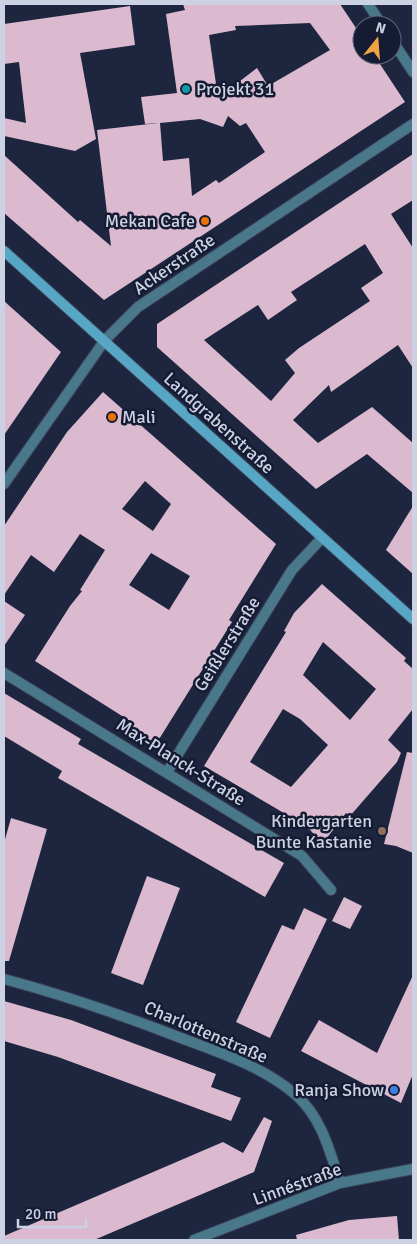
<svg xmlns="http://www.w3.org/2000/svg" width="417" height="1244" font-family="Signika,sans-serif">
	<style>
		.building { fill: #dbbad0; fill-rule: evenodd }
		.lines { fill: none; stroke-linecap: round; stroke-linejoin: round }
		.street-casing { stroke: #3a4158; stroke-width: 12 }
		.secondary-casing { stroke: #3a4158; stroke-width: 12 }
		.street { stroke: #49788a; stroke-width: 10 }
		.secondary { stroke: #57a6c4; stroke-width: 10 }
		.culture-dot { fill: #0f9aa8; stroke: #151b33; stroke-width: 2 }
		.food-dot { fill: #e8710a; stroke: #151b33; stroke-width: 2 }
		.education-dot { fill: #8d6e63; stroke: #151b33; stroke-width: 2 }
		.shop-dot { fill: #3f7fe0; stroke: #151b33; stroke-width: 2 }
		.labels { text-anchor: middle; dominant-baseline: central; stroke-width: 5; stroke-linejoin: round; paint-order: stroke }
		.poi-label { font-size: 18px; fill: #ccd2e3; stroke: #151b33; text-anchor: end }
		.street-label { font-size: 18px; fill: #ccd2e3; stroke: #151b33 }
	</style>
	<rect width="100%" height="100%" fill="#1e253e"/>
	<!-- building -->
	<g class="building">
		<path d="M 183,4 L 340,4 L 362,37 L 362,55 L 374,55 L 405,102 L 104,300 L 4,213 L 4,155 L 78,222 L 80,220 L 111,246 L 97,130 L 158,123 L 145,124 L 141,97 L 177,93 L 166,14 L 185,10 ZM 310,23 L 330,50 L 268,86 L 257,68 L 218,98 L 209,35 L 236,30 L 235,26 ZM 228,116 L 240,126 L 246,123 L 265,152 L 219,183 L 216,180 L 192,196 L 189,158 L 163,161 L 160,123 L 200,119 L 223,127 Z"/>
		<path d="M 130,6 L 135,45 L 80,53 L 96,139 L 75,151 L 4,136 L 4,118 L 26,123 L 19,62 L 4,64 L 4,24 Z"/>
		<path d="M 413,154 L 413,200 L 391,214 L 413,248 L 413,368 L 398,345 L 331,392 L 329,385 L 293,420 L 318,443 L 372,407 L 413,443 L 413,493 L 367,454 L 316,489 L 157,347 L 157,324 ZM 365,244 L 383,273 L 361,288 L 370,301 L 299,348 L 285,360 L 295,373 L 271,401 L 204,340 L 258,305 L 268,320 L 297,300 L 291,292 Z"/>
		<path d="M 4,301 L 61,352 L 4,435 Z"/>
		<path d="M 103,392 L 276,544 L 229,620 L 232,622 L 156,744 L 127,725 L 130,721 L 35,661 L 70,606 L 82,591 L 80,590 L 105,550 L 80,534 L 54,572 L 31,555 L 4,595 L 4,526 L 67,432 ZM 145,481 L 171,504 L 153,531 L 122,509 ZM 151,553 L 190,576 L 169,610 L 129,585 Z"/>
		<path d="M 413,506 L 413,574 L 386,550 Z"/>
		<path d="M 322,584 L 406,658 L 404,661 L 413,669 L 413,709 L 388,740 L 401,753 L 397,762 L 350,816 L 346,813 L 323,843 L 306,826 L 204,766 L 286,632 L 284,631 L 294,613 ZM 323,642 L 376,689 L 350,720 L 303,675 ZM 283,709 L 300,719 L 328,745 L 291,787 L 250,762 Z"/>
		<path d="M 4,601 L 25,615 L 4,646 Z"/>
		<path d="M 4,693 L 81,739 L 78,744 L 284,863 L 265,897 L 58,778 L 62,771 L 4,736 Z"/>
		<path d="M 407,752 L 413,753 L 413,853 L 396,846 L 384,844 Z"/>
		<path d="M 11,818 L 47,829 L 9,961 L 4,961 L 4,843 Z"/>
		<path d="M 147,876 L 180,888 L 143,985 L 111,973 Z"/>
		<path d="M 344,897 L 362,906 L 350,929 L 332,921 Z"/>
		<path d="M 304,908 L 327,919 L 270,1038 L 236,1022 L 282,925 L 294,930 Z"/>
		<path d="M 413,975 L 413,1074 L 401,1103 L 301,1051 L 319,1020 L 377,1053 Z"/>
		<path d="M 4,1001 L 71,1020 L 216,1074 L 211,1087 L 241,1098 L 231,1121 L 58,1057 L 4,1041 Z"/>
		<path d="M 264,1117 L 272,1121 L 254,1172 L 94,1240 L 4,1240 L 4,1236 L 223,1142 L 243,1153 Z"/>
		<path d="M 397,1216 L 399,1240 L 297,1240 L 296,1235 L 349,1220 Z"/>
	</g>
	<g class="lines">
		<defs>
			<g id="street">
				<path d="M 368,4 L 382,25"/>
				<path d="M 392,40 L 413,72"/>
				<path d="M 4,484 L 105,340 L 138,307 L 413,124"/>
				<path d="M 4,673 L 302,856 L 331,890"/>
				<path d="M 167,772 L 292,570 L 322,538"/>
				<path d="M 4,979 C 64,995 122,1015 181,1038 C 221,1053 264,1067 296,1095 C 322,1118 330,1152 340,1183"/>
				<path d="M 194,1240 L 340,1183 L 413,1169"/>
			</g>
			<path id="secondary" d="M 4,251 L 413,619"/>
		</defs>
		<!-- street casing -->
		<use href="#street" class="street-casing"/>
		<!-- secondary casing -->
		<use href="#secondary" class="secondary-casing"/>
		<!-- street -->
		<use href="#street" class="street"/>
		<!-- secondary -->
		<use href="#secondary" class="secondary"/>
	</g>
	<!-- markers -->
	<circle class="culture-dot" cx="186" cy="89" r="5"/>
	<g class="food-dot">
		<circle cx="205" cy="221" r="5"/>
		<circle cx="112" cy="417" r="5"/>
	</g>
	<circle class="education-dot" cx="382" cy="831" r="5"/>
	<circle class="shop-dot" cx="394" cy="1090" r="5"/>
	<g class="labels">
		<!-- poi labels -->
		<g class="poi-label">
			<text x="196" y="89" text-anchor="start">Projekt 31</text>
			<text x="195" y="221">Mekan Cafe</text>
			<text x="122" y="417" text-anchor="start">Mali</text>
			<text x="372" y="821">Kindergarten<tspan x="372" dy="21">Bunte Kastanie</tspan></text>
			<text x="384" y="1090">Ranja Show</text>
		</g>
		<!-- street labels -->
		<g class="street-label">
			<text transform="translate(174 264) rotate(-34)">Ackerstraße</text>
			<text transform="translate(219 423) rotate(42)">Landgrabenstraße</text>
			<text transform="translate(227 644) rotate(-58)">Geißlerstraße</text>
			<text transform="translate(181 762) rotate(32)">Max-Planck-Straße</text>
			<text transform="translate(206 1032) rotate(23)">Charlottenstraße</text>
			<text transform="translate(297 1184) rotate(-20)">Linnéstraße</text>
		</g>
	</g>
	<!-- border -->
	<rect width="417" height="1244" fill="none" stroke="#ccd2e3" stroke-width="10"/>
	<!-- north arrow -->
	<g transform="translate(377 40) rotate(17)"><circle r="24" fill="#151b33" stroke="#5e6479"/>
	<path d="M0-4L9 19L0 12L-9 19Z" fill="#f1a540"/>
	<text y="-8" font-size="14" font-weight="bold" text-anchor="middle" fill="#ccd2e3">N</text>
	</g>
	<!-- scale -->
	<path d="M18 1219v8h68v-8" fill="none" stroke="#ccd2e3" stroke-width="2.5"/>
	<text x="25" y="1219" font-size="15" fill="#ccd2e3" stroke="#151b33" stroke-width="4" paint-order="stroke">20 m</text>
</svg>
